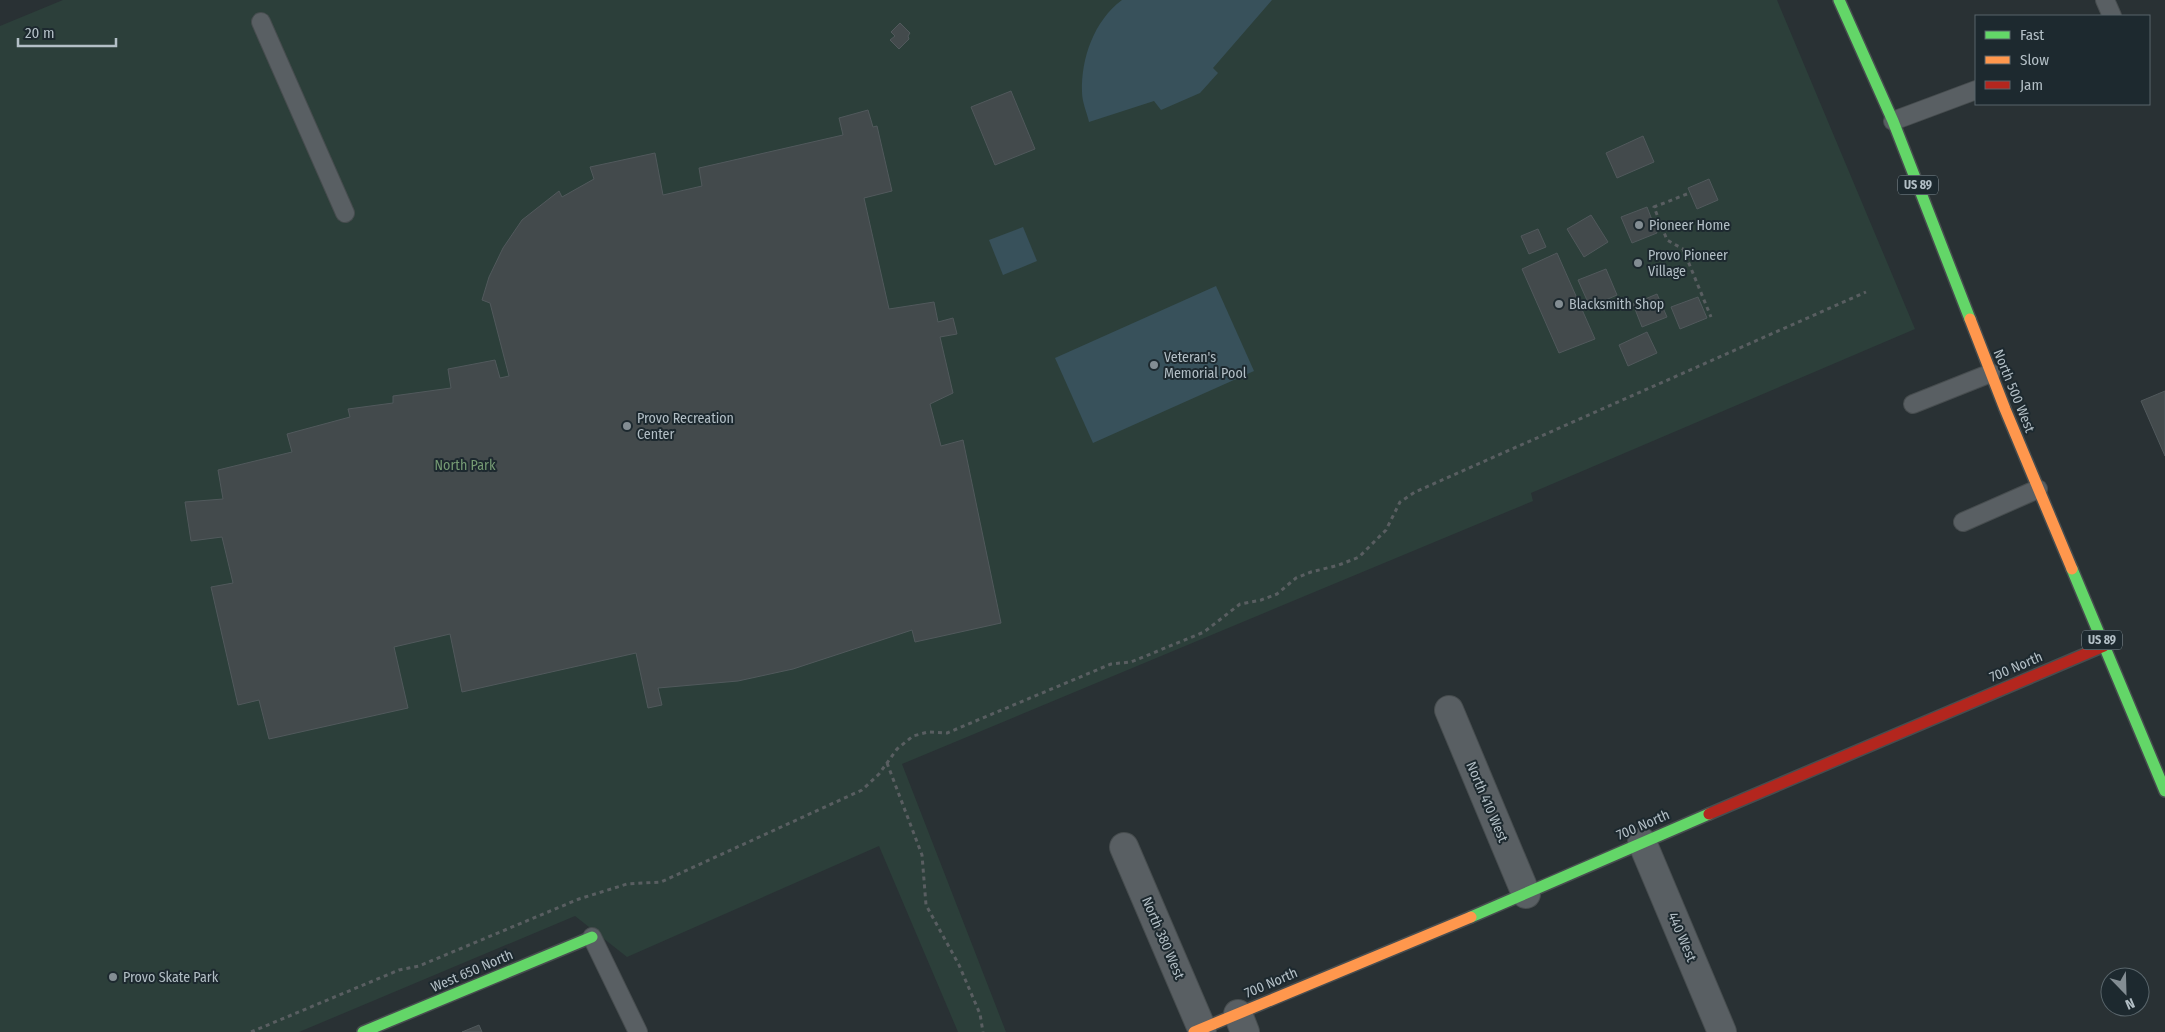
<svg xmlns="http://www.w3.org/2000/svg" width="2165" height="1032" font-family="'Fira Sans Condensed',sans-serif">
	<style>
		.green { fill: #2c3f3a }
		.water { fill: #38515b }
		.building { fill: #434a4c; stroke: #51595c }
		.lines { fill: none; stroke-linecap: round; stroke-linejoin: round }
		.lane-casing { stroke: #474d4f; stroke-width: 20 }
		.street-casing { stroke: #474d4f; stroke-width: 30 }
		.fast-casing { stroke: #474d4f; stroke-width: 14 }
		.slow-casing { stroke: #474d4f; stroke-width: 14 }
		.jam-casing { stroke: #474d4f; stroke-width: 14 }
		.path { stroke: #595e61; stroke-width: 3; stroke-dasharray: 4 4; stroke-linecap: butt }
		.lane { stroke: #595f63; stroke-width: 18 }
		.street { stroke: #595f63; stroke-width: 28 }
		.fast { stroke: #63d668; stroke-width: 11 }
		.slow { stroke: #ff974d; stroke-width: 11 }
		.jam { stroke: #b3261e; stroke-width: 11 }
		.poi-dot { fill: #838d93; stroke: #1d292f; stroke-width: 2 }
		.labels { text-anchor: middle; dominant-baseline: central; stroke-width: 4; stroke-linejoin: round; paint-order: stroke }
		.shield { fill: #1d292f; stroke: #869299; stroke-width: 1 }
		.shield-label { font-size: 12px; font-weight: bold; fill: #b3bfc6 }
		.poi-label { font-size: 14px; fill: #b3bfc6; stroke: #1d292f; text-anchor: start }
		.street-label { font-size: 14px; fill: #b3bfc6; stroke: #1d292f }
		.park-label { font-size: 14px; fill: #759a73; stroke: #1d292f }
	</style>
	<rect width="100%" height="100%" fill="#293134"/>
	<!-- green -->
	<path class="green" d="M 63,0 L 1777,0 L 1915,329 L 1531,493 L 1533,501 L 902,764 L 1006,1032 L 958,1032 L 879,846 L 627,957 L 575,916 L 299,1032 L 0,1032 L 0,26 Z"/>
	<!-- water -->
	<g class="water">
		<path d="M 1122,0 L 1272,0 L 1213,68 L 1218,73 L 1200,93 L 1161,110 L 1154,101 L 1089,122 C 1087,113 1082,102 1082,92 C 1081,58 1094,21 1122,0 Z"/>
		<path d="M 1023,227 L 1037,261 L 1003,275 L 989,240 Z"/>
		<path d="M 1216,286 L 1254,371 L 1093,443 L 1055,358 Z"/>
	</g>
	<!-- building -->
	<g class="building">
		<path d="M 900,23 L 910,33 L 908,36 L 909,39 L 899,49 L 890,40 L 895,36 L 891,32 Z"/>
		<path d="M 1011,91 L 1035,149 L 995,165 L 971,107 Z"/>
		<path d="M 868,110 L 873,127 L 877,126 L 892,191 L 864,198 L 889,309 L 934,302 L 938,322 L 953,318 L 957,334 L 940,337 L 953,393 L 930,404 L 941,446 L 963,440 L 1001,623 L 915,642 L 912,630 L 793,669 L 738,681 L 658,688 L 662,705 L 648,708 L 636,653 L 462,692 L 450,634 L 394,647 L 408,708 L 269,739 L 259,700 L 238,705 L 211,587 L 233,583 L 222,537 L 191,541 L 185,502 L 223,499 L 218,470 L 292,452 L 287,434 L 350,417 L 348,409 L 393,403 L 393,396 L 451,388 L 448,369 L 495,360 L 500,378 L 509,376 L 490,303 L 482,300 L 489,277 L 503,248 L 522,220 L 559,191 L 562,197 L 594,179 L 590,167 L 655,153 L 663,195 L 702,186 L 699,168 L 843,135 L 839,118 Z"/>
		<path d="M 1643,136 L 1654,162 L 1617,178 L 1606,153 Z"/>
		<path d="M 1709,179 L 1718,200 L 1697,209 L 1688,188 Z"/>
		<path d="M 1647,207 L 1657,233 L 1632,243 L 1621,217 Z"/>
		<path d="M 1591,215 L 1608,242 L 1584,257 L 1567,229 Z"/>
		<path d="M 1538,229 L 1546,247 L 1529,254 L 1521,236 Z"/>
		<path d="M 1557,253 L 1595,339 L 1559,353 L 1522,269 Z"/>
		<path d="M 1606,269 L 1617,295 L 1590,307 L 1578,280 Z"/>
		<path d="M 1657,294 L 1667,317 L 1642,327 L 1633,304 Z"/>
		<path d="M 1698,297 L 1707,318 L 1680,329 L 1671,307 Z"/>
		<path d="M 1647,332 L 1657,353 L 1628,366 L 1619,345 Z"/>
		<path d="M 2165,391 L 2165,456 L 2141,401 Z"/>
		<path d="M 479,1025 L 482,1032 L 462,1032 Z"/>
	</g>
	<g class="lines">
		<defs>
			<g id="lane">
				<path d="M 2105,0 L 2112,16"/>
				<path d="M 261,22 L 345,213"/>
				<path d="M 1893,121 L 1976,90"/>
				<path d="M 1913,404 L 1991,373"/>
				<path d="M 1963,522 L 2038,489"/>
				<path d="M 592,937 L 638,1032"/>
			</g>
			<g id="street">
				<path d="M 1449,710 L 1526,894"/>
				<path d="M 1642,842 L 1722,1032"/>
				<path d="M 1124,847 L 1202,1029"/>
				<path d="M 1238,1014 L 1245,1032"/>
			</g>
			<g id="fast">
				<path d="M 1839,0 L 1893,121 L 1970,319"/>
				<path d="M 2072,569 L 2165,791"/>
				<path d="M 1471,917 L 1709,814"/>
				<path d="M 363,1032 L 592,937"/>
			</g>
			<g id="slow">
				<path d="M 1970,319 L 2005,409 L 2072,569"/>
				<path d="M 1194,1032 L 1471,917"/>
			</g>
			<path id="jam" d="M 1709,814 L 2104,646"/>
		</defs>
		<!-- lane casing -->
		<use href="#lane" class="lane-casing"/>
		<!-- street casing -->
		<use href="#street" class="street-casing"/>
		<!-- fast casing -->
		<use href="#fast" class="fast-casing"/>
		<!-- slow casing -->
		<use href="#slow" class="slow-casing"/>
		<!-- jam casing -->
		<use href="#jam" class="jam-casing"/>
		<!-- path -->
		<g class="path">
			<path d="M 1687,194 L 1654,207 L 1667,240 L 1683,249 L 1711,317"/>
			<path d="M 887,763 L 922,855 L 926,905 L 959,965 L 980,1014 L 983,1032"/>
			<path d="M 251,1032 L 399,970 L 419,966 L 579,899 L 627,884 L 661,882 L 862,790 L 879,774 L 897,749 L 913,736 L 928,732 L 947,733 L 1111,664 L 1131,662 L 1204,632 L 1240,604 L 1261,600 L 1277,594 L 1296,578 L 1311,572 L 1339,565 L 1359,557 L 1386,530 L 1400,502 L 1415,492 L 1866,292"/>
		</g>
		<!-- lane -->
		<use href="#lane" class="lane"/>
		<!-- street -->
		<use href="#street" class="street"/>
		<!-- fast -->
		<use href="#fast" class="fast"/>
		<!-- slow -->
		<use href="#slow" class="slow"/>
		<!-- jam -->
		<use href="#jam" class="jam"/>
	</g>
	<!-- markers -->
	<g class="poi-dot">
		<circle cx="1639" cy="225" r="5"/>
		<circle cx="1638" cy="263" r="5"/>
		<circle cx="1559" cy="304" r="5"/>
		<circle cx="1154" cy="365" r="5"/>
		<circle cx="627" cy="426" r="5"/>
		<circle cx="113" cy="977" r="5"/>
	</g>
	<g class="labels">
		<!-- shield labels -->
		<g class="shield">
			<rect x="1898" y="175.5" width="40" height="19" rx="4"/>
			<rect x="2082" y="630.5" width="40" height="19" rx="4"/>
		</g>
		<g class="shield-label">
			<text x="1918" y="185">US 89</text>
			<text x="2102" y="640">US 89</text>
		</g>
		<!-- poi labels -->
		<g class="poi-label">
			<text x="1649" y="225">Pioneer Home</text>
			<text x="1648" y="255">Provo Pioneer<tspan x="1648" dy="16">Village</tspan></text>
			<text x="1569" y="304">Blacksmith Shop</text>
			<text x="1164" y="357">Veteran's<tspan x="1164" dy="16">Memorial Pool</tspan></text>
			<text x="637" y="418">Provo Recreation<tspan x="637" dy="16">Center</tspan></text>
			<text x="123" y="977">Provo Skate Park</text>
		</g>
		<!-- street labels -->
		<g class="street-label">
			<text transform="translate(2014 391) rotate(68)">North 500 West</text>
			<text transform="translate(2016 667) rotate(-23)">700 North</text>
			<text transform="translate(1487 802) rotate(67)">North 410 West</text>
			<text transform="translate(1643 825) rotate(-23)">700 North</text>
			<text transform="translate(1682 937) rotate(67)">440 West</text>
			<text transform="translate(1163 938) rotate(67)">North 380 West</text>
			<text transform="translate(472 971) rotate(-23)">West 650 North</text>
			<text transform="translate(1271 983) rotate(-23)">700 North</text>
		</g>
		<!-- park labels -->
		<g class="park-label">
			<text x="465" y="465">North Park</text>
		</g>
	</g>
	<!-- legend -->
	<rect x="1975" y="15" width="175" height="90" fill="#1d292f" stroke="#59656b"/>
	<rect x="1985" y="31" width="25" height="8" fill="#63d668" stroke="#59656b"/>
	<text x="2020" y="40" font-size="15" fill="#b3bfc6">Fast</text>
	<rect x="1985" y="56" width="25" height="8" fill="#ff974d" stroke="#59656b"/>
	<text x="2020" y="65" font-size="15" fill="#b3bfc6">Slow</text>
	<rect x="1985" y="81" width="25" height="8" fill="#b3261e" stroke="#59656b"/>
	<text x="2020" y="90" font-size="15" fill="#b3bfc6">Jam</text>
	<!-- north arrow -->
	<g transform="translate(2125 992) rotate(157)"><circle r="24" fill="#1d292f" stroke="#59656b"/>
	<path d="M0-4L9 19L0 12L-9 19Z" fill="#838d93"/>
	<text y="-8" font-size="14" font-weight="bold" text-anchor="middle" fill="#b3bfc6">N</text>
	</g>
	<!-- scale -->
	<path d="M18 38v8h98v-8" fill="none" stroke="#b3bfc6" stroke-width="2.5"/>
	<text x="25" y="38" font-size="15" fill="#b3bfc6" stroke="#1d292f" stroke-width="4" paint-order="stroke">20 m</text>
</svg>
